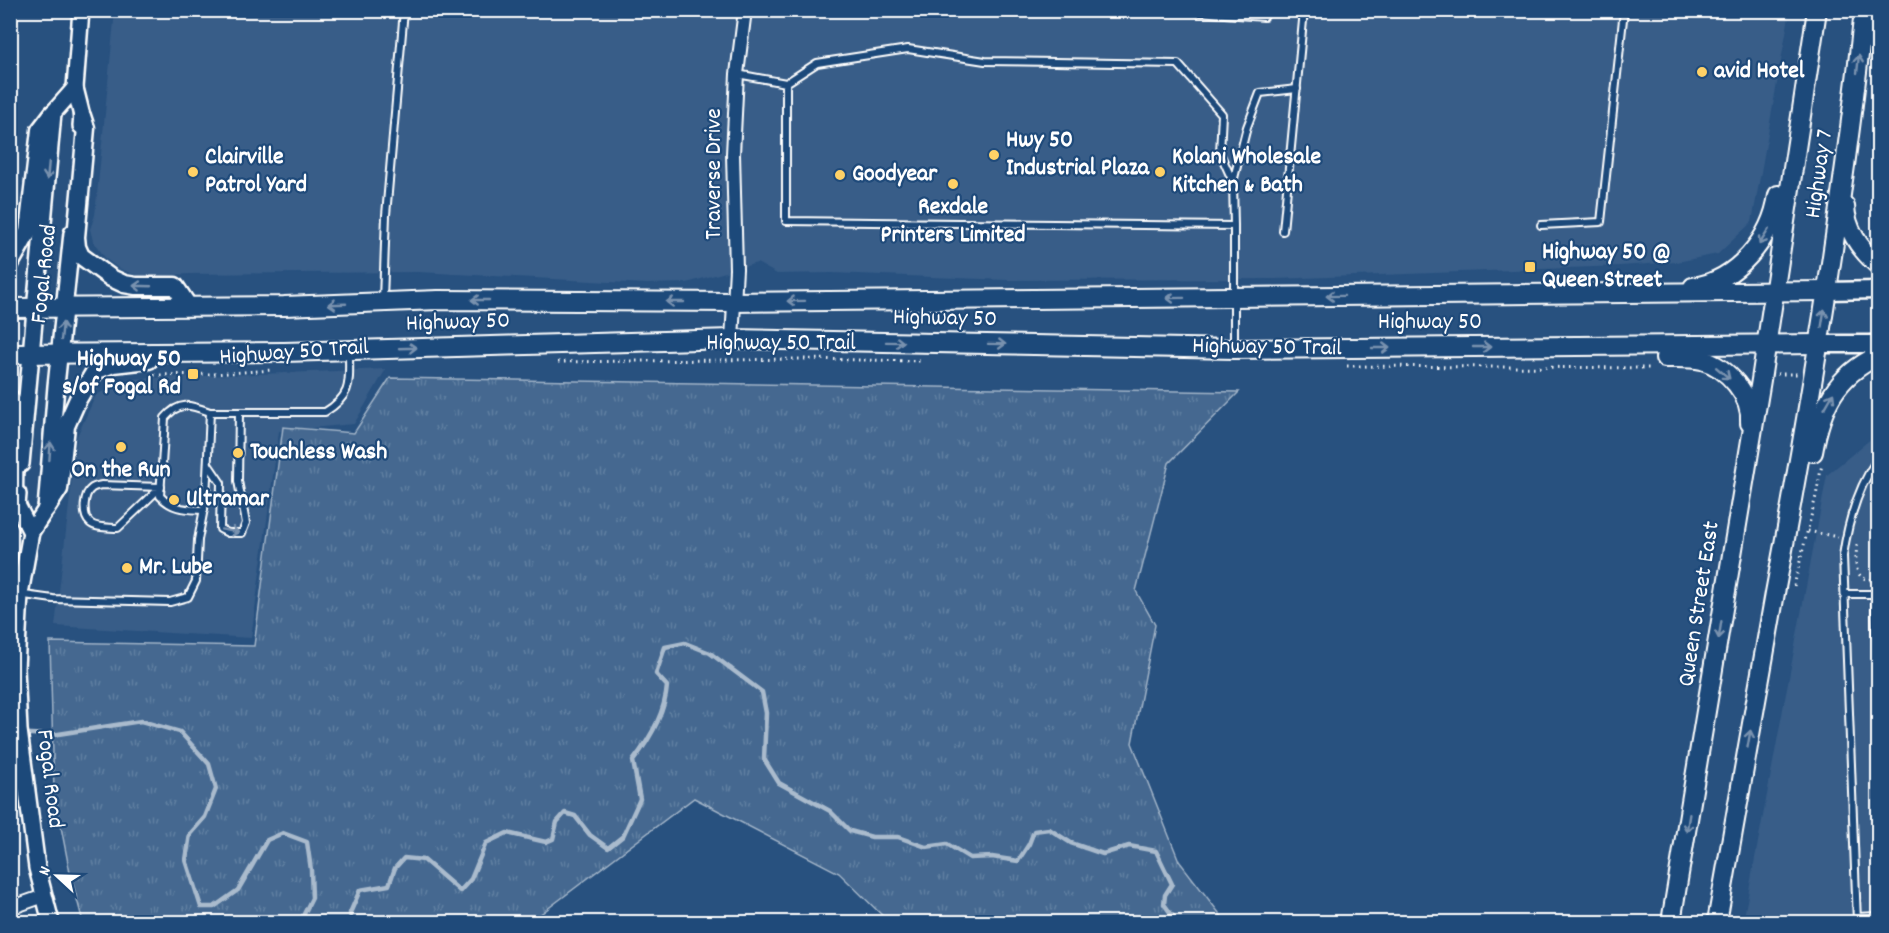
<svg xmlns="http://www.w3.org/2000/svg" width="1889" height="933" font-family="Dekko,sans-serif">
	<style>
		.built { fill: #375d88 }
		.grass { fill: url(#grass-tufts); stroke: #a2b4c8; stroke-width: 1.5 }
		.lines { fill: none; stroke-linecap: round; stroke-linejoin: round }
		.stream { stroke: #aabbcd; stroke-width: 4.5 }
		.service-casing { stroke: #fff; stroke-width: 10 }
		.minor-casing { stroke: #fff; stroke-width: 16 }
		.tertiary-casing { stroke: #fff; stroke-width: 20 }
		.secondary-casing { stroke: #fff; stroke-width: 21 }
		.primary-casing { stroke: #fff; stroke-width: 22 }
		.path { stroke: #fff; stroke-width: 3; stroke-dasharray: 1.5 4.5; stroke-linecap: butt }
		.service { stroke: #1f4a7a; stroke-width: 6 }
		.minor { stroke: #1f4a7a; stroke-width: 12 }
		.tertiary { stroke: #1f4a7a; stroke-width: 15 }
		.secondary { stroke: #1f4a7a; stroke-width: 16 }
		.primary { stroke: #1f4a7a; stroke-width: 18 }
		.oneway { stroke: #7992af }
		.poi-dot { fill: #ffd166; stroke: #1f4a7a; stroke-width: 2 }
		.labels { text-anchor: middle; dominant-baseline: central; stroke-width: 4.5; stroke-linejoin: round; paint-order: stroke }
		.poi-label { font-size: 24px; font-weight: bold; fill: #fff; stroke: #1f4a7a; text-anchor: start }
		.street-label { font-size: 24px; fill: #fff; stroke: #1f4a7a }
	</style>
	<defs>
		<pattern id="grass-tufts" width="24" height="20" patternUnits="userSpaceOnUse" patternTransform="scale(1.5)"><rect width="24" height="20" fill="#446890"/><path d="M3 7l-1-3M5 7V3M7 7l1-3M15 17l-1-3M17 17v-4M19 17l1-3" fill="none" stroke="#607fa1"/></pattern>
	</defs>
	<rect width="100%" height="100%" fill="#28517f"/>
	<filter id="ink" filterUnits="userSpaceOnUse"><feTurbulence type="fractalNoise" baseFrequency=".0167" numOctaves="2"/><feDisplacementMap in="SourceGraphic" scale="12" xChannelSelector="R" yChannelSelector="G"/><feConvolveMatrix kernelMatrix="1 2 1 2 8 2 1 2 1" color-interpolation-filters="sRGB"/></filter>
	<g filter="url(#ink)">
		<!-- built -->
		<g class="built">
			<path d="M 115,11 L 1790,11 L 1752,222 L 1718,254 L 1677,262 L 1620,266 L 1276,279 L 1006,280 L 832,273 L 777,274 L 757,263 L 687,283 L 647,284 L 418,272 L 190,274 L 153,276 L 135,275 L 118,268 L 106,259 L 93,241 L 90,229 L 95,215 Z"/>
			<path d="M 386,369 L 354,424 L 279,431 L 251,638 L 55,626 L 77,436 L 96,395 L 128,379 Z"/>
			<path d="M 1878,433 L 1878,922 L 1743,922 L 1827,475 Z"/>
		</g>
		<!-- grass -->
		<path class="grass" d="M 390,378 L 1239,392 L 1169,463 L 1136,591 L 1155,625 L 1132,743 L 1179,861 L 1226,922 L 889,922 L 839,873 L 694,798 L 530,922 L 83,922 L 70,873 L 54,791 L 50,642 L 254,646 L 283,427 L 354,433 Z"/>
		<g class="lines">
			<!-- stream -->
			<g class="stream">
				<path d="M 10,733 L 52,735 L 141,721 L 180,732 L 209,764 L 216,789 L 205,817 L 190,834 L 186,860 L 201,907 L 214,907 L 238,890 L 267,840 L 283,833 L 307,842 L 311,870 L 312,898 L 300,922"/>
				<path d="M 352,922 L 350,913 L 360,890 L 389,885 L 395,868 L 404,858 L 424,860 L 460,891 L 471,879 L 486,843 L 507,833 L 546,842 L 553,839 L 557,822 L 565,813 L 575,816 L 590,835 L 608,848 L 623,836 L 640,799 L 633,761 C 650,739 665,714 667,686 L 656,674 L 665,647 L 685,643 L 710,653 L 762,692 L 766,713 L 764,759 L 779,783 L 830,811 L 850,831 L 872,837 L 898,837 L 926,847 L 947,844 L 970,858 L 992,857 L 1018,861 L 1029,844 L 1034,831 L 1049,829 L 1071,843 L 1103,854 L 1129,846 L 1156,851 L 1172,884 L 1165,895 L 1164,904 L 1177,922"/>
			</g>
			<defs>
				<g id="service">
					<path d="M 1198,12 L 1264,17 L 1269,10"/>
					<path d="M 737,74 L 786,83 L 786,221 L 1234,226 L 1234,348"/>
					<path d="M 786,83 L 817,63 L 908,49 L 985,61 L 1178,64 L 1222,114 L 1220,153 L 1233,182"/>
					<path d="M 1541,225 L 1601,222 L 1624,10"/>
					<path d="M 1234,226 L 1233,182 L 1247,127 L 1260,93 L 1297,89"/>
					<path d="M 1283,231 L 1304,10"/>
					<path d="M 383,300 L 386,215 L 404,10"/>
					<path d="M 208,464 L 221,483 L 220,529 L 228,533 L 242,533 L 246,523 L 238,481 L 239,412"/>
					<path d="M 101,485 L 161,487 L 118,528 C 110,527 97,529 90,523 C 82,516 83,494 92,488 C 95,486 98,486 101,485 Z"/>
					<path d="M 204,510 C 186,509 173,510 160,496 L 165,418 C 180,400 191,405 210,412"/>
					<path d="M 10,593 L 53,599 L 170,602 L 188,597 L 196,581 L 198,540 L 206,498 L 210,412 L 325,412 C 353,395 349,382 349,352"/>
					<path d="M 1845,594 L 1875,594 L 1878,727"/>
					<path d="M 1857,917 L 1878,916"/>
					<path d="M 1857,922 L 1843,556 C 1848,521 1858,487 1878,458"/>
				</g>
				<g id="minor">
					<path d="M 732,339 L 736,269 L 733,154 L 737,74 L 745,10"/>
					<path d="M 10,908 L 44,896"/>
				</g>
				<g id="tertiary">
					<path d="M 81,10 L 75,88 L 82,116 L 81,126"/>
					<path d="M 21,464 L 53,113 L 75,88"/>
					<path d="M 18,494 L 17,505 L 31,532"/>
					<path d="M 51,922 L 37,868 L 19,730 L 16,668 L 20,594 L 31,532 L 46,509 L 56,386 L 72,233"/>
				</g>
				<g id="secondary">
					<path d="M 82,116 L 86,128 L 76,237 L 77,247 L 81,256 L 111,278 L 124,284 L 136,286 L 175,286 L 189,307"/>
					<path d="M 10,264 L 28,232 L 40,130 L 53,113"/>
					<path d="M 1827,291 L 1878,290"/>
					<path d="M 1819,344 L 1878,344"/>
					<path d="M 10,398 L 15,405 L 14,497 L 17,505"/>
					<path d="M 46,509 L 59,489 L 66,426 L 78,399 L 95,371 L 113,364 L 149,360"/>
				</g>
				<g id="primary">
					<path d="M 1845,206 C 1846,230 1861,250 1878,265"/>
					<path d="M 1693,287 C 1737,281 1772,238 1778,195"/>
					<path d="M 10,308 L 284,306 L 438,300 L 733,302 L 1827,291"/>
					<path d="M 10,354 L 284,352 L 732,339 L 1234,349 L 1819,344"/>
					<path d="M 1665,358 C 1677,358 1690,357 1702,360 C 1727,367 1753,396 1750,423"/>
					<path d="M 1813,452 C 1821,407 1836,375 1878,356"/>
					<path d="M 1671,922 L 1761,380 L 1817,10"/>
					<path d="M 1717,922 C 1737,813 1755,703 1775,593 C 1811,400 1843,206 1864,10"/>
				</g>
			</defs>
			<!-- service casing -->
			<use href="#service" class="service-casing"/>
			<!-- minor casing -->
			<use href="#minor" class="minor-casing"/>
			<!-- tertiary casing -->
			<use href="#tertiary" class="tertiary-casing"/>
			<!-- secondary casing -->
			<use href="#secondary" class="secondary-casing"/>
			<!-- primary casing -->
			<use href="#primary" class="primary-casing"/>
			<!-- path -->
			<g class="path">
				<path d="M 558,362 L 802,359 L 921,361"/>
				<path d="M 1347,366 L 1653,368"/>
				<path d="M 1777,374 L 1798,374"/>
				<path d="M 154,375 L 214,374 L 273,370"/>
				<path d="M 1808,531 L 1838,537"/>
				<path d="M 1857,545 C 1855,565 1853,582 1878,580"/>
				<path d="M 1794,586 L 1816,496 L 1822,464"/>
			</g>
			<!-- service -->
			<use href="#service" class="service"/>
			<!-- minor -->
			<use href="#minor" class="minor"/>
			<!-- tertiary -->
			<use href="#tertiary" class="tertiary"/>
			<!-- secondary -->
			<use href="#secondary" class="secondary"/>
			<!-- primary -->
			<use href="#primary" class="primary"/>
		</g>
		<!-- one-way arrows -->
		<defs><path id="oneway-shaft" d="M-6 0H5M1.5-3L5.5 0L1.5 3" fill="none" stroke-width="1.6" stroke-linecap="round" stroke-linejoin="round" transform="scale(1.5)"/></defs>
		<g class="oneway">
			<use href="#oneway-shaft" transform="translate(1858 64) rotate(-84)"/>
			<use href="#oneway-shaft" transform="translate(48 171) rotate(95)"/>
			<use href="#oneway-shaft" transform="translate(1764 237) rotate(122)"/>
			<use href="#oneway-shaft" transform="translate(142 286) rotate(-178)"/>
			<use href="#oneway-shaft" transform="translate(1335 296) rotate(179)"/>
			<use href="#oneway-shaft" transform="translate(1175 298) rotate(179)"/>
			<use href="#oneway-shaft" transform="translate(480 300) rotate(-180)"/>
			<use href="#oneway-shaft" transform="translate(796 301) rotate(179)"/>
			<use href="#oneway-shaft" transform="translate(675 302) rotate(-180)"/>
			<use href="#oneway-shaft" transform="translate(337 304) rotate(178)"/>
			<use href="#oneway-shaft" transform="translate(1823 318) rotate(-81)"/>
			<use href="#oneway-shaft" transform="translate(62 331) rotate(-84)"/>
			<use href="#oneway-shaft" transform="translate(895 342) rotate(1)"/>
			<use href="#oneway-shaft" transform="translate(997 344) rotate(1)"/>
			<use href="#oneway-shaft" transform="translate(1482 347)"/>
			<use href="#oneway-shaft" transform="translate(408 348) rotate(-2)"/>
			<use href="#oneway-shaft" transform="translate(1381 348)"/>
			<use href="#oneway-shaft" transform="translate(1723 373) rotate(40)"/>
			<use href="#oneway-shaft" transform="translate(1829 401) rotate(-60)"/>
			<use href="#oneway-shaft" transform="translate(50 451) rotate(-86)"/>
			<use href="#oneway-shaft" transform="translate(230 531) rotate(10)"/>
			<use href="#oneway-shaft" transform="translate(1720 630) rotate(99)"/>
			<use href="#oneway-shaft" transform="translate(1749 739) rotate(-80)"/>
			<use href="#oneway-shaft" transform="translate(1688 823) rotate(99)"/>
		</g>
	</g>
	<!-- markers -->
	<g class="poi-dot">
		<circle cx="1702" cy="72" r="6"/>
		<circle cx="994" cy="155" r="6"/>
		<circle cx="193" cy="172" r="6"/>
		<circle cx="1160" cy="172" r="6"/>
		<circle cx="840" cy="175" r="6"/>
		<circle cx="953" cy="184" r="6"/>
		<rect x="1524" y="261" width="12" height="12" rx="3"/>
		<rect x="187" y="368" width="12" height="12" rx="3"/>
		<circle cx="121" cy="447" r="6"/>
		<circle cx="238" cy="453" r="6"/>
		<circle cx="174" cy="500" r="6"/>
		<circle cx="127" cy="568" r="6"/>
	</g>
	<g class="labels">
		<!-- poi labels -->
		<g class="poi-label">
			<text x="1714" y="72">avid Hotel</text>
			<text x="1006" y="141">Hwy 50<tspan x="1006" dy="28">Industrial Plaza</tspan></text>
			<text x="205" y="158">Clairville<tspan x="205" dy="28">Patrol Yard</tspan></text>
			<text x="1172" y="158">Kolani Wholesale<tspan x="1172" dy="28">Kitchen &amp; Bath</tspan></text>
			<text x="852" y="175">Goodyear</text>
			<text x="953" y="208" text-anchor="middle">Rexdale<tspan x="953" dy="28">Printers Limited</tspan></text>
			<text x="1542" y="253">Highway 50 @<tspan x="1542" dy="28">Queen Street</tspan></text>
			<text x="181" y="360" text-anchor="end">Highway 50<tspan x="181" dy="28">s/of Fogal Rd</tspan></text>
			<text x="250" y="453">Touchless Wash</text>
			<text x="121" y="471" text-anchor="middle">On the Run</text>
			<text x="186" y="500">Ultramar</text>
			<text x="139" y="568">Mr. Lube</text>
		</g>
		<!-- street labels -->
		<g class="street-label">
			<text transform="translate(715 174) rotate(-90)">Traverse Drive</text>
			<text transform="translate(1820 174) rotate(-82)">Highway 7</text>
			<text transform="translate(45 274) rotate(-84)">Fogal Road</text>
			<text transform="translate(945 319) rotate(1)">Highway 50</text>
			<text transform="translate(458 323) rotate(-2)">Highway 50</text>
			<text x="1430" y="323">Highway 50</text>
			<text x="781" y="344">Highway 50 Trail</text>
			<text transform="translate(1267 348) rotate(1)">Highway 50 Trail</text>
			<text transform="translate(294 353) rotate(-4)">Highway 50 Trail</text>
			<text transform="translate(1700 604) rotate(-81)">Queen Street East</text>
			<text transform="translate(49 779) rotate(83)">Fogal Road</text>
		</g>
	</g>
	<!-- margin -->
	<rect width="1889" height="933" fill="none" stroke="#1f4a7a" stroke-width="36"/>
	<rect x="18" y="18" width="1853" height="897" fill="none" stroke="#fff" stroke-width="2" filter="url(#ink)"/>
	<!-- north arrow -->
	<g transform="translate(57 876) rotate(292)" stroke="#1f4a7a" stroke-width="4.5" paint-order="stroke">
	<path d="M0-4.5L10 22L0 15L-10 22Z" fill="#ffffff"/>
	<text y="-9" font-size="16" font-weight="bold" text-anchor="middle" fill="#ffffff">N</text>
	</g>
</svg>
